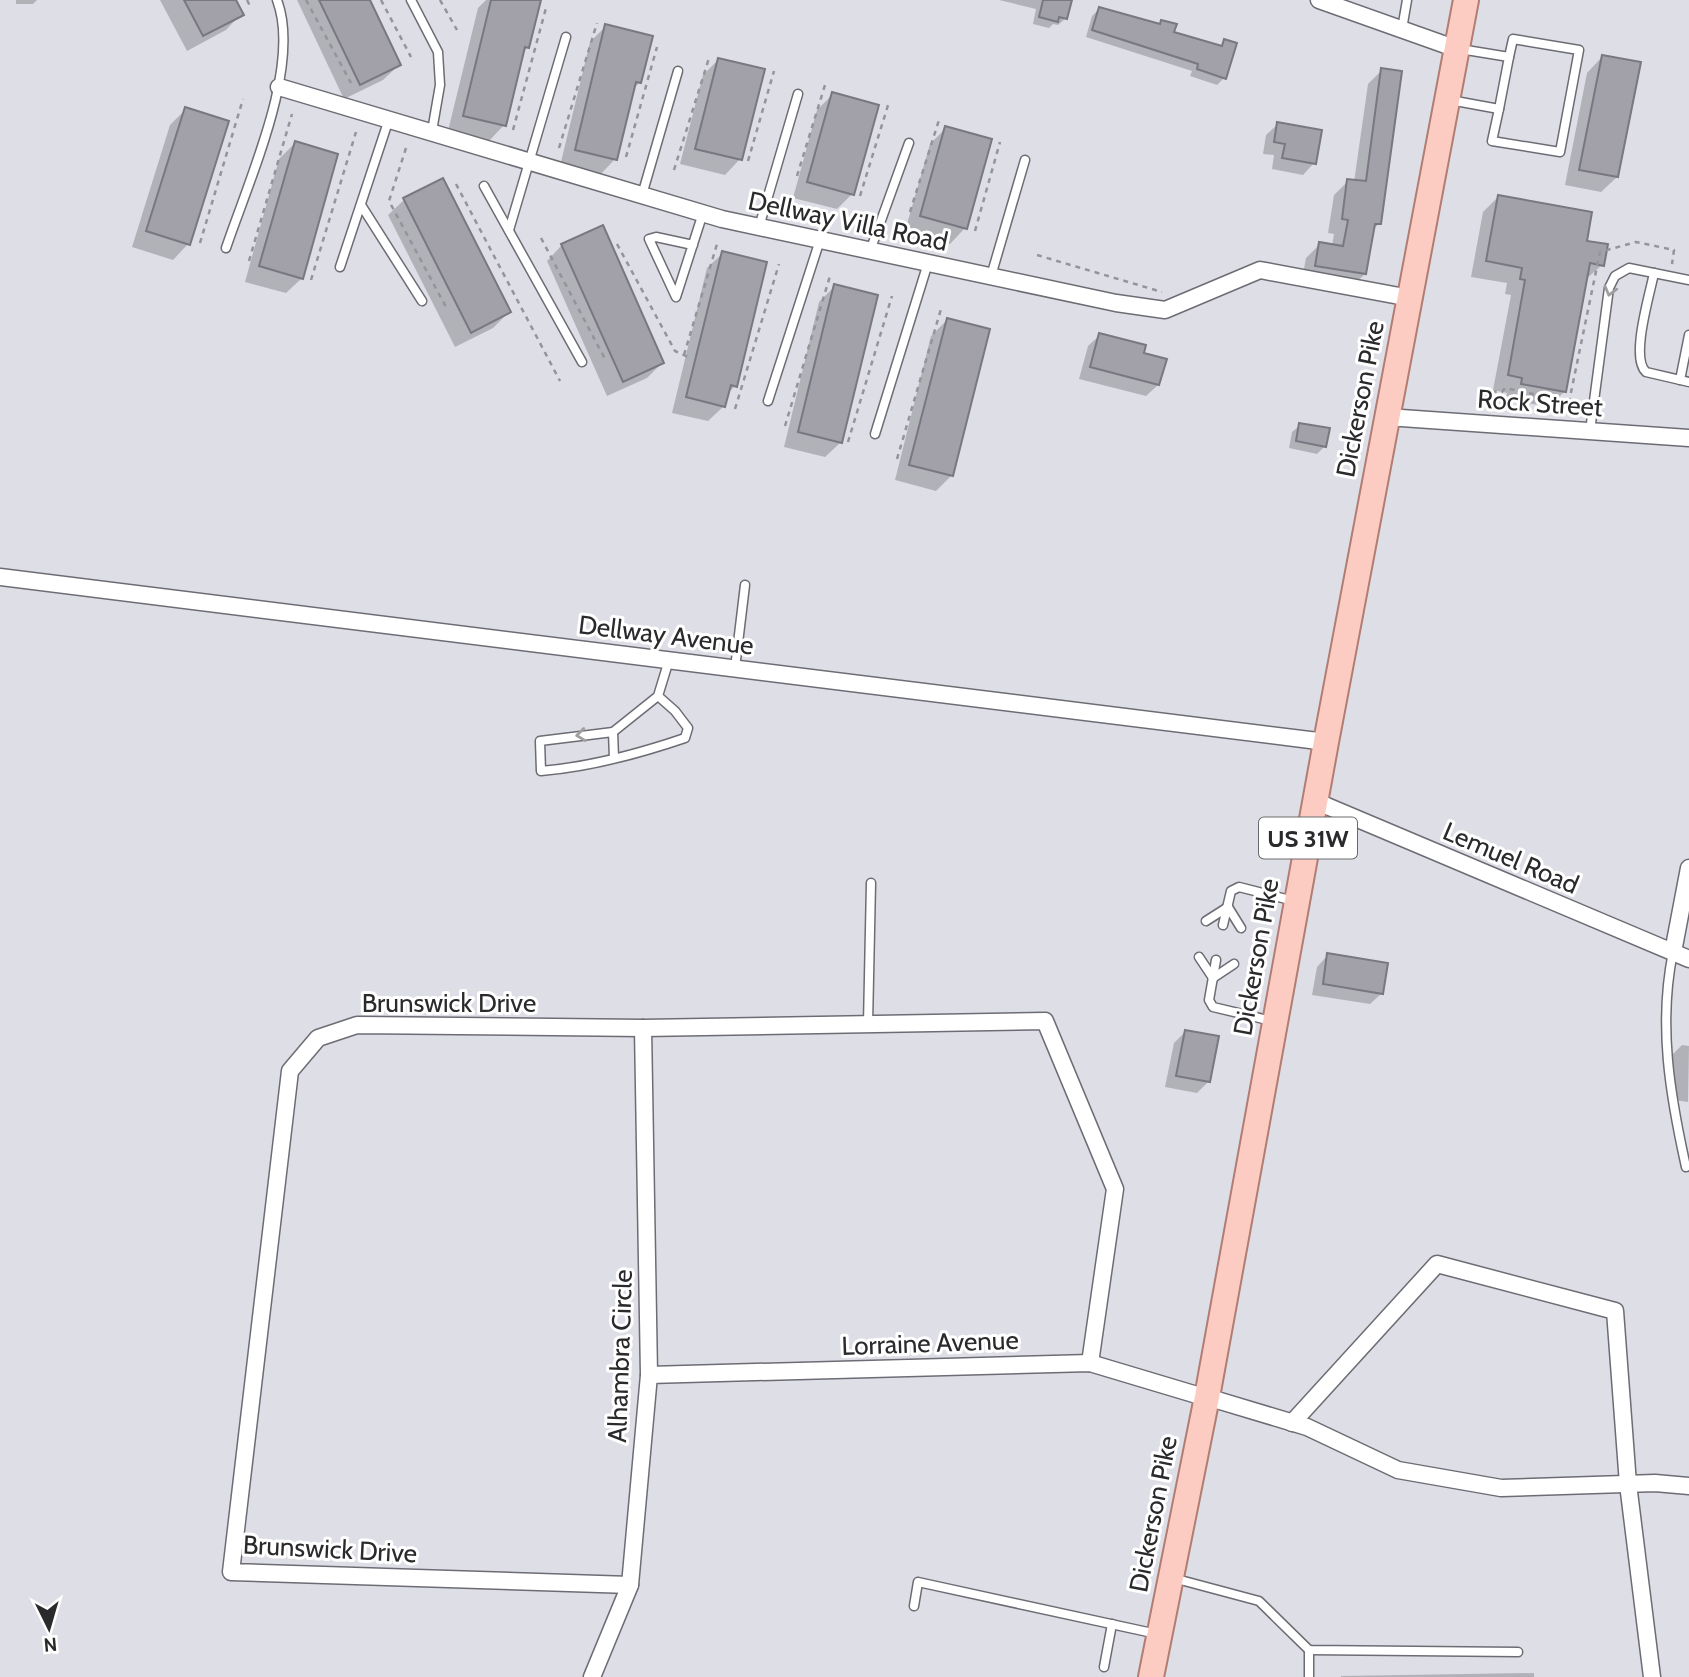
<svg xmlns="http://www.w3.org/2000/svg" width="1689" height="1677" font-family="Cabin,sans-serif">
	<style>
		.shadow { fill: #0003 }
		.building { fill: #a2a1a9; stroke: #797880; stroke-width: 2 }
		.lines { fill: none; stroke-linecap: round; stroke-linejoin: round }
		.lane-casing { stroke: #6d6c74; stroke-width: 11 }
		.street-casing { stroke: #6d6c74; stroke-width: 19 }
		.primary-casing { stroke: #b17d73; stroke-width: 28 }
		.path { stroke: #94949a; stroke-width: 2.5; stroke-dasharray: 5 5; stroke-linecap: butt }
		.lane { stroke: #fff; stroke-width: 8 }
		.street { stroke: #fff; stroke-width: 16 }
		.primary { stroke: #fcccc2; stroke-width: 24 }
		.oneway { stroke: #9f9fa0 }
		.labels { text-anchor: middle; dominant-baseline: central; stroke-width: 6; stroke-linejoin: round; paint-order: stroke }
		.shield { fill: #fff; stroke: #6a6a6c; stroke-width: 2 }
		.shield-label { font-size: 24px; font-weight: bold; fill: #2a2a2d }
		.street-label { font-size: 26px; fill: #2a2a2d; stroke: #fff }
	</style>
	<rect width="100%" height="100%" fill="#dedee6"/>
	<!-- shadow -->
	<g class="shadow">
		<path d="M 16,0 L 37,0 L 33,4 L 16,4 Z"/>
		<path d="M 160,0 L 234,0 L 241,14 L 226,30 L 187,51 Z"/>
		<path d="M 297,0 L 368,0 L 399,65 L 383,80 L 344,99 Z"/>
		<path d="M 486,0 L 527,0 L 528,47 L 522,53 L 504,125 L 489,141 L 448,131 L 478,8 Z"/>
		<path d="M 999,0 L 1068,0 L 1066,18 L 1058,25 L 1053,24 L 1049,28 L 1033,24 L 1036,9 Z"/>
		<path d="M 1099,9 L 1158,25 L 1162,22 L 1172,33 L 1219,47 L 1225,41 L 1224,78 L 1217,85 L 1190,76 L 1192,71 L 1086,37 L 1092,16 Z"/>
		<path d="M 606,26 L 640,82 L 632,90 L 615,159 L 600,175 L 560,166 L 590,42 Z"/>
		<path d="M 1602,57 L 1617,177 L 1601,192 L 1565,185 L 1587,73 Z"/>
		<path d="M 718,60 L 740,159 L 725,175 L 680,164 L 703,75 Z"/>
		<path d="M 1382,70 L 1379,224 L 1372,230 L 1365,274 L 1350,288 L 1302,279 L 1306,258 L 1320,244 L 1332,246 L 1334,234 L 1328,233 L 1334,195 L 1348,181 L 1354,182 L 1368,84 Z"/>
		<path d="M 833,94 L 852,194 L 837,209 L 793,198 L 817,110 Z"/>
		<path d="M 186,109 L 188,244 L 173,260 L 132,247 L 170,125 Z"/>
		<path d="M 1278,124 L 1314,163 L 1303,175 L 1272,169 L 1274,155 L 1263,154 L 1266,135 Z"/>
		<path d="M 946,128 L 965,228 L 950,244 L 905,231 L 930,144 Z"/>
		<path d="M 295,143 L 302,278 L 286,293 L 245,282 L 279,159 Z"/>
		<path d="M 1499,196 L 1585,242 L 1602,265 L 1585,280 L 1564,392 L 1549,407 L 1506,399 L 1507,393 L 1493,390 L 1511,295 L 1505,294 L 1507,283 L 1471,277 L 1483,212 Z"/>
		<path d="M 404,200 L 509,312 L 493,328 L 455,347 L 388,215 Z"/>
		<path d="M 562,245 L 662,363 L 647,378 L 607,396 L 547,261 Z"/>
		<path d="M 723,253 L 735,386 L 727,394 L 724,406 L 708,421 L 672,413 L 707,268 Z"/>
		<path d="M 835,286 L 841,442 L 825,457 L 784,447 L 819,302 Z"/>
		<path d="M 947,320 L 952,475 L 936,491 L 895,480 L 931,336 Z"/>
		<path d="M 1100,335 L 1142,354 L 1158,385 L 1146,396 L 1079,379 L 1088,346 Z"/>
		<path d="M 1300,425 L 1325,446 L 1317,454 L 1289,448 L 1292,432 Z"/>
		<path d="M 1328,955 L 1382,993 L 1370,1004 L 1312,995 L 1317,967 Z"/>
		<path d="M 1185,1032 L 1209,1081 L 1197,1093 L 1165,1087 L 1174,1043 Z"/>
		<path d="M 1682,1045 L 1689,1046 L 1688,1102 L 1667,1099 L 1671,1056 Z"/>
		<path d="M 1534,1673 L 1534,1677 L 1341,1677 L 1341,1676 Z"/>
	</g>
	<!-- building -->
	<g class="building">
		<path d="M 184,0 L 236,0 L 244,15 L 203,36 Z"/>
		<path d="M 319,0 L 370,0 L 401,65 L 360,85 Z"/>
		<path d="M 491,0 L 541,0 L 529,48 L 525,47 L 506,126 L 463,116 Z"/>
		<path d="M 1043,0 L 1072,0 L 1067,19 L 1059,17 L 1058,22 L 1039,17 Z"/>
		<path d="M 1099,7 L 1160,24 L 1161,20 L 1177,24 L 1174,32 L 1222,46 L 1224,39 L 1237,43 L 1226,79 L 1197,69 L 1198,64 L 1092,30 Z"/>
		<path d="M 605,24 L 653,36 L 641,83 L 636,82 L 617,160 L 575,150 Z"/>
		<path d="M 1602,55 L 1641,62 L 1618,177 L 1579,170 Z"/>
		<path d="M 718,58 L 765,69 L 742,160 L 695,149 Z"/>
		<path d="M 1381,68 L 1402,71 L 1381,224 L 1375,224 L 1366,274 L 1315,266 L 1319,242 L 1343,246 L 1348,220 L 1342,219 L 1347,179 L 1366,181 Z"/>
		<path d="M 832,92 L 879,105 L 854,195 L 807,182 Z"/>
		<path d="M 185,107 L 229,121 L 190,245 L 146,231 Z"/>
		<path d="M 1277,122 L 1322,130 L 1316,164 L 1282,158 L 1285,144 L 1274,142 Z"/>
		<path d="M 945,126 L 992,139 L 967,229 L 920,216 Z"/>
		<path d="M 295,141 L 338,154 L 303,279 L 259,266 Z"/>
		<path d="M 443,178 L 511,312 L 471,333 L 403,198 Z"/>
		<path d="M 1498,195 L 1592,212 L 1587,241 L 1608,244 L 1604,266 L 1590,263 L 1566,392 L 1521,384 L 1522,378 L 1508,375 L 1525,280 L 1520,279 L 1522,268 L 1486,261 Z"/>
		<path d="M 603,225 L 664,363 L 623,382 L 561,244 Z"/>
		<path d="M 722,251 L 767,262 L 737,387 L 731,385 L 725,407 L 686,397 Z"/>
		<path d="M 834,284 L 878,295 L 842,443 L 798,432 Z"/>
		<path d="M 947,318 L 990,329 L 953,476 L 909,465 Z"/>
		<path d="M 1099,333 L 1146,345 L 1144,353 L 1167,359 L 1159,385 L 1090,367 Z"/>
		<path d="M 1299,423 L 1330,428 L 1326,447 L 1296,441 Z"/>
		<path d="M 1327,953 L 1388,963 L 1383,994 L 1323,984 Z"/>
		<path d="M 1185,1030 L 1219,1036 L 1210,1082 L 1176,1076 Z"/>
	</g>
	<g class="lines">
		<defs>
			<g id="lane">
				<path d="M 411,0 L 438,52 L 440,85 L 432,131"/>
				<path d="M 1402,29 L 1407,0"/>
				<path d="M 1450,100 L 1499,109 L 1509,57 L 1460,49"/>
				<path d="M 1499,109 L 1492,141 L 1560,152 L 1579,50 L 1513,39 L 1509,57"/>
				<path d="M 484,186 L 582,362"/>
				<path d="M 642,195 L 678,71"/>
				<path d="M 361,205 L 422,301"/>
				<path d="M 759,227 L 798,94"/>
				<path d="M 509,230 L 566,37"/>
				<path d="M 693,245 L 656,237 L 649,239 L 676,297 L 703,213"/>
				<path d="M 226,248 C 248,182 302,66 277,0"/>
				<path d="M 870,251 L 909,143"/>
				<path d="M 340,267 L 389,119"/>
				<path d="M 1654,273 C 1650,294 1630,358 1646,372 L 1689,382"/>
				<path d="M 991,276 L 1025,160"/>
				<path d="M 1680,380 L 1689,335"/>
				<path d="M 768,401 L 820,240"/>
				<path d="M 1590,431 L 1609,288 L 1615,276 L 1629,268 L 1689,280"/>
				<path d="M 875,434 L 928,263"/>
				<path d="M 735,668 L 745,585"/>
				<path d="M 658,696 L 675,711 L 688,728 L 685,738 C 638,754 590,767 541,771 L 540,741 L 613,732 L 658,696 L 669,660"/>
				<path d="M 613,732 L 614,758"/>
				<path d="M 1228,907 L 1241,928"/>
				<path d="M 1206,921 L 1228,907"/>
				<path d="M 1223,925 L 1231,891 L 1239,887 L 1294,901"/>
				<path d="M 1673,952 C 1658,1025 1670,1095 1686,1167"/>
				<path d="M 1199,957 L 1213,978"/>
				<path d="M 1216,960 L 1209,1000 L 1213,1007 L 1272,1021"/>
				<path d="M 1213,978 L 1234,964"/>
				<path d="M 868,1024 L 871,883"/>
				<path d="M 1173,1578 L 1259,1601 L 1309,1650 L 1518,1652"/>
				<path d="M 914,1606 L 918,1582 L 1157,1634"/>
				<path d="M 1104,1667 L 1112,1624"/>
				<path d="M 1309,1677 L 1309,1650"/>
			</g>
			<g id="street">
				<path d="M 1319,0 L 1457,49"/>
				<path d="M 279,87 L 722,219 L 1116,303 L 1165,310 L 1260,270 L 1410,298"/>
				<path d="M 1387,417 L 1689,438"/>
				<path d="M 0,577 L 1326,742"/>
				<path d="M 1315,801 L 1689,959"/>
				<path d="M 1673,952 L 1689,868"/>
				<path d="M 649,1375 L 1090,1363 L 1207,1398"/>
				<path d="M 1207,1397 L 1307,1427 L 1398,1470 L 1501,1488 L 1655,1483 L 1689,1486"/>
				<path d="M 1292,1423 L 1437,1264 L 1615,1311 L 1628,1484 L 1652,1677"/>
				<path d="M 630,1585 L 231,1572 L 290,1071 L 318,1038 L 357,1025 L 643,1028 L 1045,1021 L 1115,1189 L 1090,1363"/>
				<path d="M 592,1677 L 630,1585 L 649,1375 L 643,1028"/>
			</g>
			<path id="primary" d="M 1151,1677 L 1207,1397 L 1326,742 L 1466,0"/>
		</defs>
		<!-- lane casing -->
		<use href="#lane" class="lane-casing"/>
		<!-- street casing -->
		<use href="#street" class="street-casing"/>
		<!-- primary casing -->
		<use href="#primary" class="primary-casing"/>
		<!-- path -->
		<g class="path">
			<path d="M 247,0 L 251,8"/>
			<path d="M 306,0 L 351,83"/>
			<path d="M 381,0 L 411,57"/>
			<path d="M 440,0 L 457,30"/>
			<path d="M 513,130 L 546,8"/>
			<path d="M 406,148 L 389,201 L 446,307"/>
			<path d="M 559,148 L 597,23"/>
			<path d="M 626,157 L 657,47"/>
			<path d="M 748,161 L 774,71"/>
			<path d="M 674,170 L 709,58"/>
			<path d="M 797,176 L 825,85"/>
			<path d="M 456,184 L 560,381"/>
			<path d="M 860,196 L 889,102"/>
			<path d="M 910,212 L 939,120"/>
			<path d="M 975,231 L 1000,142"/>
			<path d="M 541,238 L 605,359"/>
			<path d="M 200,243 L 243,99"/>
			<path d="M 617,244 L 675,351 L 688,357"/>
			<path d="M 1037,255 L 1162,292"/>
			<path d="M 249,261 L 292,114"/>
			<path d="M 311,280 L 356,132"/>
			<path d="M 684,355 L 717,244"/>
			<path d="M 1484,406 L 1487,391 L 1502,392 L 1505,388 L 1569,402 L 1600,252 L 1636,242 L 1674,250 L 1672,264"/>
			<path d="M 735,409 L 779,264"/>
			<path d="M 785,426 L 830,276"/>
			<path d="M 848,442 L 892,296"/>
			<path d="M 897,459 L 941,309"/>
		</g>
		<!-- lane -->
		<use href="#lane" class="lane"/>
		<!-- street -->
		<use href="#street" class="street"/>
		<!-- primary -->
		<use href="#primary" class="primary"/>
	</g>
	<!-- one-way arrows -->
	<defs><path id="oneway-chevron" d="M-2-3.5L2.5 0L-2 3.5" fill="none" stroke-width="1.6" stroke-linecap="round" stroke-linejoin="round" transform="scale(1.75)"/></defs>
	<g class="oneway">
		<use href="#oneway-chevron" transform="translate(1610 291) rotate(105)"/>
		<use href="#oneway-chevron" transform="translate(581 735) rotate(173)"/>
	</g>
	<g class="labels">
		<!-- shield labels -->
		<rect class="shield" x="1259" y="817.5" width="98" height="41" rx="5"/>
		<g class="shield-label">
			<text x="1308" y="838">US 31W</text>
		</g>
		<!-- street labels -->
		<g class="street-label">
			<text transform="translate(848 221) rotate(12)">Dellway Villa Road</text>
			<text transform="translate(1360 399) rotate(-79)">Dickerson Pike</text>
			<text transform="translate(1540 403) rotate(4)">Rock Street</text>
			<text transform="translate(666 635) rotate(7)">Dellway Avenue</text>
			<text transform="translate(1511 858) rotate(23)">Lemuel Road</text>
			<text transform="translate(1256 957) rotate(-80)">Dickerson Pike</text>
			<text x="449" y="1003">Brunswick Drive</text>
			<text transform="translate(930 1343) rotate(-2)">Lorraine Avenue</text>
			<text transform="translate(620 1356) rotate(-88)">Alhambra Circle</text>
			<text transform="translate(1153 1514) rotate(-79)">Dickerson Pike</text>
			<text transform="translate(330 1549) rotate(3)">Brunswick Drive</text>
		</g>
	</g>
	<!-- north arrow -->
	<g transform="translate(49 1628) rotate(175)" stroke="#ffffff" stroke-width="5" paint-order="stroke">
	<path d="M0-5L12 26L0 18L-12 26Z" fill="#2a2a2d"/>
	<text y="-10" font-size="19" font-weight="bold" text-anchor="middle" fill="#2a2a2d">N</text>
	</g>
</svg>
